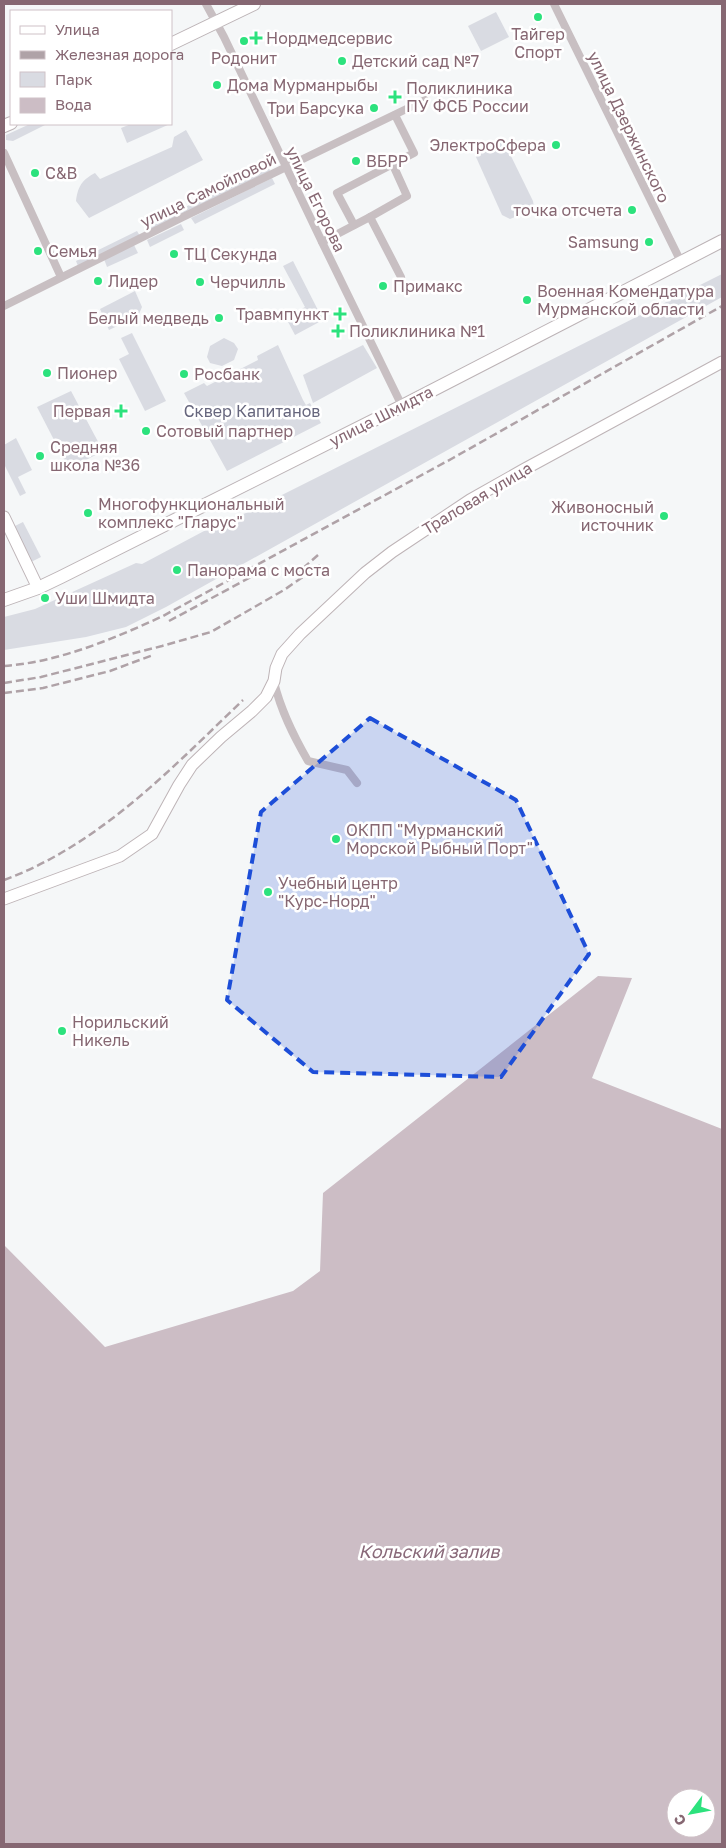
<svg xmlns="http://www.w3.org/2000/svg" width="726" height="1848" font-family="'Golos Text',sans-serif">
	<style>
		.green { fill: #d9dbe2 }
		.water { fill: #ccbdc5; fill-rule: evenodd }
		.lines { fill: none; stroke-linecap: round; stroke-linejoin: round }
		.secondary-casing { stroke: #beb4b7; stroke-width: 13 }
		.primary-casing { stroke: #bcb3b6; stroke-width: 14 }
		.street { stroke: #c8bfc2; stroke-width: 8 }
		.secondary { stroke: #fff; stroke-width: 11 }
		.primary { stroke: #fff; stroke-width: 12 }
		.rail { stroke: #afa2a7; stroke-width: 2.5; stroke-dasharray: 8 4; stroke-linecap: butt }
		.marked { fill: #1d4ed8; fill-opacity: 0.2; stroke: #1d4ed8; stroke-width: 4; stroke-dasharray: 10 6; stroke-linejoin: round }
		.poi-dot { fill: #2ce27d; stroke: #fff; stroke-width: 2 }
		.labels { text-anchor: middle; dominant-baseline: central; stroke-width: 5; stroke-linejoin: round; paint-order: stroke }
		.poi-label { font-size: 16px; fill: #866772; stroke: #fff; text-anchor: start }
		.street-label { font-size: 16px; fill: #866772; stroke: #fff }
		.park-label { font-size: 16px; fill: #66667d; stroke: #fff }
		.water-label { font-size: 18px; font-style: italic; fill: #896979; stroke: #fff }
	</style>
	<rect width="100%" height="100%" fill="#f5f7f8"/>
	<!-- green -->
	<g class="green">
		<path d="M 496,12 L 509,37 L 481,51 L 468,26 Z"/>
		<path d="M 30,124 L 47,124 L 13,141 L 6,140 L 6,135 Z"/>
		<path d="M 131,124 L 170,124 L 127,143 L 121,128 Z"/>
		<path d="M 186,130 L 203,160 L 89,218 L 76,201 C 78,186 82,180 95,173 L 100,179 L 172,147 L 174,137 Z"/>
		<path d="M 498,142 L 503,143 L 507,148 L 533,201 L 534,207 L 530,211 L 510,219 L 502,215 L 476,157 L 479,152 Z"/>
		<path d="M 268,166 L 270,171 L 149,231 L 147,226 Z"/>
		<path d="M 272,178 L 275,184 L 195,224 L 191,218 Z"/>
		<path d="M 181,224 L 184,230 L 150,247 L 147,240 Z"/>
		<path d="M 137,231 L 140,236 L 78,266 L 76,261 Z"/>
		<path d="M 134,245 L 138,253 L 107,267 L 104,259 Z"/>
		<path d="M 293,261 L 323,320 L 295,335 L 286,318 L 305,307 L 283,266 Z"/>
		<path d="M 722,274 L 722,297 L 166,607 L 126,627 L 86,637 L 4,650 L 4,617 L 35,609 L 136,563 L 142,564 L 221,522 L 246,513 Z"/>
		<path d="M 135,291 L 142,307 L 138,316 L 109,330 L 100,309 Z"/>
		<path d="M 132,333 L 166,401 L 145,411 L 119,359 L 129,354 L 121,338 Z"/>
		<path d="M 224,338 L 234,343 L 238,349 L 234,360 L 222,366 L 210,363 L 207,357 L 210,346 Z"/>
		<path d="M 278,345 L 303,400 L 306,405 L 310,403 L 321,423 L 227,471 L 184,393 L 204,383 L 207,386 L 258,360 L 257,356 Z"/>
		<path d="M 363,345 L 377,368 L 313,403 L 303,375 Z"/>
		<path d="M 71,391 L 103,451 L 69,469 L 37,407 Z"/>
		<path d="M 16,438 L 32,470 L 18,477 L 26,493 L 20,496 L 4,464 L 4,445 Z"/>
		<path d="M 23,522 L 41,557 L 31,562 L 13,527 Z"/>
	</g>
	<!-- water -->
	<path class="water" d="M 598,976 L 632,978 L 592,1078 L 722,1129 L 722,1844 L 4,1844 L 4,1245 L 105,1347 L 293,1291 L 320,1271 L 323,1193 ZM 676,1798 L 706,1798 L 706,1828 L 676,1828 Z"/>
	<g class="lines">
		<defs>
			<g id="secondary">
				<path d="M 4,517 L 38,588"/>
				<path d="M 4,899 L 120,856 L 152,834 L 179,785 L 192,765 L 221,737 L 252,711 L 266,697 L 274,681 L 276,668 L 282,654 L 300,634 L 365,573 L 392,552 L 470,500 L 523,470 L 722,362"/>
			</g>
			<g id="primary">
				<path d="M 171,44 L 254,4"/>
				<path d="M 4,126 L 11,123"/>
				<path d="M 4,600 L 38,588 L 61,577 L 402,406 L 722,241"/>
			</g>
		</defs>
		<!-- secondary casing -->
		<use href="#secondary" class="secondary-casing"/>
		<!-- primary casing -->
		<use href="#primary" class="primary-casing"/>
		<!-- street -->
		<g class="street">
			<path d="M 206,4 L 224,37 L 322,242 L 402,406"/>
			<path d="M 554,4 L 681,262"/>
			<path d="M 4,153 L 61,277"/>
			<path d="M 370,217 L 407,196 L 393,165"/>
			<path d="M 354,225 L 337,193 L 414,153 L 395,115"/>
			<path d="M 322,242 L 370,217 L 401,277"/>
			<path d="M 4,306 L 183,217 L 425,100"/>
			<path d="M 274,682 C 281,711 293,735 308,761 L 347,770 L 357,783"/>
		</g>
		<!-- secondary -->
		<use href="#secondary" class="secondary"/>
		<!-- primary -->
		<use href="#primary" class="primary"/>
		<!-- rail -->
		<g class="rail">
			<path d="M 294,576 L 318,555"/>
			<path d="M 169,621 L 262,571"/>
			<path d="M 4,666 C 59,662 113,639 163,616 L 453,458 L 722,306"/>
			<path d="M 4,683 L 41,677 L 162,646 L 211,632 L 284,590 L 320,565"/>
			<path d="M 4,693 L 43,688 L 110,671 L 153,655"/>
			<path d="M 4,880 C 99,845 171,769 243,700"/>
		</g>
	</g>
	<!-- marked area -->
	<path class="marked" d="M 370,718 L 516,800 L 589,954 L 501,1077 L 313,1072 L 227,1000 L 261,812 Z"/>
	<!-- markers -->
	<g class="poi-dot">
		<circle cx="538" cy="17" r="5"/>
		<path d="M253.5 30.5h5v5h5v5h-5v5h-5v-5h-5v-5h5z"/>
		<circle cx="244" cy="41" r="5"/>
		<circle cx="342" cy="61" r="5"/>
		<circle cx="217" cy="85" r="5"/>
		<path d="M392.5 89.5h5v5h5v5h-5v5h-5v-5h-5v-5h5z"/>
		<circle cx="374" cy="108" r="5"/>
		<circle cx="556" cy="145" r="5"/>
		<circle cx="356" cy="161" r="5"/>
		<circle cx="35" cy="173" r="5"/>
		<circle cx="632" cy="210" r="5"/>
		<circle cx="649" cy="242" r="5"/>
		<circle cx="38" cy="251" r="5"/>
		<circle cx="174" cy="254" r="5"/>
		<circle cx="98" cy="281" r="5"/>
		<circle cx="200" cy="282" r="5"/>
		<circle cx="383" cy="286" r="5"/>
		<circle cx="527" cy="300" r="5"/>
		<path d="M337.5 306.5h5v5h5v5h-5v5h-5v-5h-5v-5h5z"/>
		<circle cx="219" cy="318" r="5"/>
		<path d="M335.5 323.5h5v5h5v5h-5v5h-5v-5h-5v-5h5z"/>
		<circle cx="47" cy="373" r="5"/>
		<circle cx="184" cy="374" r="5"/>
		<path d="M118.5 403.5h5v5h5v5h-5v5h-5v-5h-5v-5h5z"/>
		<circle cx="146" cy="431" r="5"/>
		<circle cx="40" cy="456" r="5"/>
		<circle cx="88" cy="513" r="5"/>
		<circle cx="664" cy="516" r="5"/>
		<circle cx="177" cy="570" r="5"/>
		<circle cx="45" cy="598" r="5"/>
		<circle cx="336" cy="839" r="5"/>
		<circle cx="268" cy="892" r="5"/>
		<circle cx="62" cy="1031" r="5"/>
	</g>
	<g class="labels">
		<!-- poi labels -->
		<g class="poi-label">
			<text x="538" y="34" text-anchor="middle">Тайгер<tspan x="538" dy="18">Спорт</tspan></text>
			<text x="266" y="38">Нордмедсервис</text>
			<text x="244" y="58" text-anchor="middle">Родонит</text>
			<text x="352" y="61">Детский сад №7</text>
			<text x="227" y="85">Дома Мурманрыбы</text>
			<text x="406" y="88">Поликлиника<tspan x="406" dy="18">ПУ ФСБ России</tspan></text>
			<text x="364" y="108" text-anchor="end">Три Барсука</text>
			<text x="546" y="145" text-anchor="end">ЭлектроСфера</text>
			<text x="366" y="161">ВБРР</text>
			<text x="45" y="173">C&amp;B</text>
			<text x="622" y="210" text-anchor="end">точка отсчета</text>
			<text x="639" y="242" text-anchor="end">Samsung</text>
			<text x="48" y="251">Семья</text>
			<text x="184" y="254">ТЦ Секунда</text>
			<text x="108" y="281">Лидер</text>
			<text x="210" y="282">Черчилль</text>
			<text x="393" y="286">Примакс</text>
			<text x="537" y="291">Военная Комендатура<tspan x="537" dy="18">Мурманской области</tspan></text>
			<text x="329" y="314" text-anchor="end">Травмпункт</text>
			<text x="209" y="318" text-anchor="end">Белый медведь</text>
			<text x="349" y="331">Поликлиника №1</text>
			<text x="57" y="373">Пионер</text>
			<text x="194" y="374">Росбанк</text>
			<text x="111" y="411" text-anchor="end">Первая</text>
			<text x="156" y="431">Сотовый партнер</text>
			<text x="50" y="447">Средняя<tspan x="50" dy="18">школа №36</tspan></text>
			<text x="98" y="504">Многофункциональный<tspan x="98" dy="18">комплекс "Гларус"</tspan></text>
			<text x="654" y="507" text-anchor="end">Живоносный<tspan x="654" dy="18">источник</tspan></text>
			<text x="187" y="570">Панорама с моста</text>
			<text x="55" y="598">Уши Шмидта</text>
			<text x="346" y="830">ОКПП "Мурманский<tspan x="346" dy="18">Морской Рыбный Порт"</tspan></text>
			<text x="278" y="883">Учебный центр<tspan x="278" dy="18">"Курс-Норд"</tspan></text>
			<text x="72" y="1022">Норильский<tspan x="72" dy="18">Никель</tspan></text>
		</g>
		<!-- street labels -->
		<g class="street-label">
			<text transform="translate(629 127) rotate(64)">улица Дзержинского</text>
			<text transform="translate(208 190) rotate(-26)">улица Самойловой</text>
			<text transform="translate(316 199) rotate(64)">улица Егорова</text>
			<text transform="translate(381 416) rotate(-27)">улица Шмидта</text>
			<text transform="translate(477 498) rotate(-31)">Траловая улица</text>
		</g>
		<!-- park labels -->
		<g class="park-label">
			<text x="252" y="411">Сквер Капитанов</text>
		</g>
		<!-- water labels -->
		<g class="water-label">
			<text x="429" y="1551">Кольский залив</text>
		</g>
	</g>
	<!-- border -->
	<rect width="726" height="1848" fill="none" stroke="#866772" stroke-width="10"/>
	<!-- legend -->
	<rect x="10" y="10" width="162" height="115" fill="#ffffff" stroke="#cfc2c7"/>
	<rect x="20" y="26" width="25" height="8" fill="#ffffff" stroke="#cfc2c7"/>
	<text x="55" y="35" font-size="15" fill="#866772">Улица</text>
	<rect x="20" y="51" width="25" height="8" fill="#afa2a7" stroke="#cfc2c7"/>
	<text x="55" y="60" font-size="15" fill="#866772">Железная дорога</text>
	<rect x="20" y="72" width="25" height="15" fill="#d9dbe2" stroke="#cfc2c7"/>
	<text x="55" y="85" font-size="15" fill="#866772">Парк</text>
	<rect x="20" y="98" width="25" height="15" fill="#ccbdc5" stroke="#cfc2c7"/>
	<text x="55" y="110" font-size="15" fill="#866772">Вода</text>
	<!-- north arrow -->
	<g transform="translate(691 1813) rotate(238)"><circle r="24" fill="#ffffff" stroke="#cfc2c7"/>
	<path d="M0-4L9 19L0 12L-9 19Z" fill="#2ce27d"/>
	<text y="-8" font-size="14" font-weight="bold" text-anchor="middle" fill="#866772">С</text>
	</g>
</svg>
